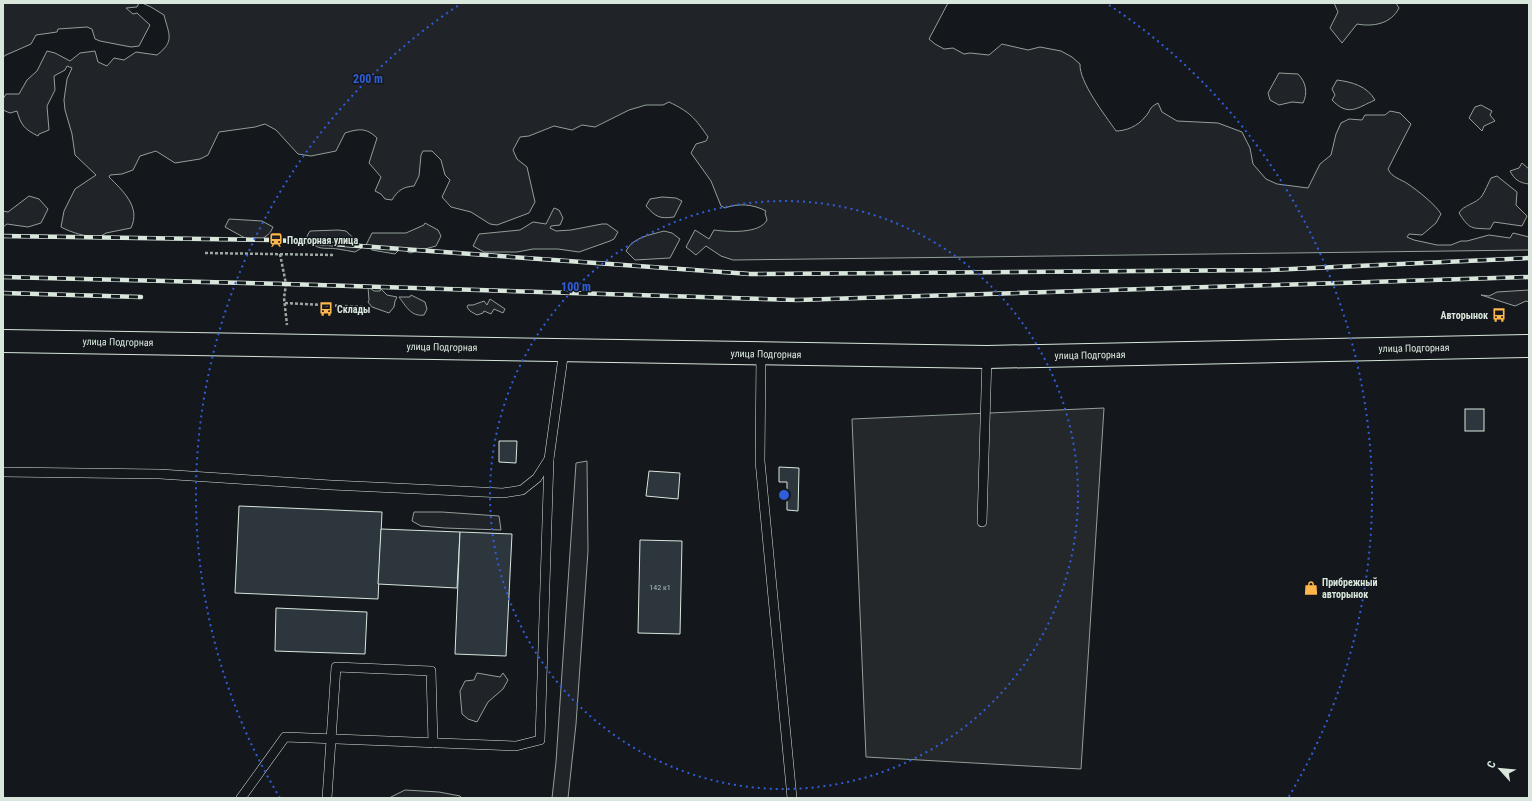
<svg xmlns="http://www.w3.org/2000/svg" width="1532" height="801" font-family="'Roboto Condensed',sans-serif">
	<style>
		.green { fill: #202428; stroke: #939e99 }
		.parking { fill: #24282b; stroke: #939e99 }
		.building { fill: #2c363c; stroke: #d8e6dc }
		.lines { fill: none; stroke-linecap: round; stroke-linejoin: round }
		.lane-casing { stroke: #d8e6dc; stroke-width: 10 }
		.secondary-casing { stroke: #d8e6dc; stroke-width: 24 }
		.path { stroke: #9da8a2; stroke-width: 2.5; stroke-dasharray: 3 2; stroke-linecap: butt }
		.lane { stroke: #14181c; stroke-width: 9 }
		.secondary { stroke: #14181c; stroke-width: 22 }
		.rail-casing { stroke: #d8e6dc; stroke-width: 4.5 }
		.rail { stroke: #14181c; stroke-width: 3; stroke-dasharray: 9; stroke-linecap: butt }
		.ring { fill: none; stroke: #305dd8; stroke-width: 2; stroke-dasharray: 2 4 }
		.labels { text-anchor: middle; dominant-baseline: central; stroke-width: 3; stroke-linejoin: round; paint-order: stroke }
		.number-label { font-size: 8px; fill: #adbab4 }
		.poi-label { font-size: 10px; font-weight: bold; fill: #d8e6dc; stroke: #14181c; text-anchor: start }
		.street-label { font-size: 10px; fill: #d8e6dc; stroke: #14181c }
		.centre { fill: #305dd8; stroke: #14181c; stroke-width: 2 }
		.ring-label { font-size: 12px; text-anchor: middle; font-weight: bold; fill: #305dd8; stroke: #14181c; stroke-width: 3; stroke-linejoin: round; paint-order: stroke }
	</style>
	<rect width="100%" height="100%" fill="#14181c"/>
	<!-- green -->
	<g class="green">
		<path d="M 3,3 L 139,3 L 137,7 L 126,8 L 133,14 L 137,13 L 150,25 L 139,46 L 131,47 L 100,41 L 95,39 L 92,29 L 87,27 L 58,29 L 57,32 L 36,35 L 31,44 L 6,55 L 3,57 Z"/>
		<path d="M 142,3 L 948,3 L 929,39 L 935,44 L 944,49 L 953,48 L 964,54 L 970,53 L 989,55 L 1002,44 L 1028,50 L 1040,47 L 1061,51 L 1072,57 L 1080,64 C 1079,82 1105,115 1116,131 C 1126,131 1138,126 1145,117 C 1151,111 1148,108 1158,103 L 1162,112 L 1177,121 L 1218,123 L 1242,132 L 1250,148 L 1253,164 L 1266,179 L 1277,184 L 1308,188 L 1320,164 L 1331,155 L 1336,134 L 1341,123 L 1349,119 L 1362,120 L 1365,115 L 1385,115 L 1390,111 L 1400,113 L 1411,124 L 1388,169 C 1392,178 1401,179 1408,184 C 1417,190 1436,205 1441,214 L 1436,223 L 1422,235 L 1409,234 L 1407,237 L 1414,240 L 1437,245 L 1451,245 L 1461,241 L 1467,241 L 1489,235 L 1510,238 L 1513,233 L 1529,237 L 1529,250 L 733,260 L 721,256 L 706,246 L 696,255 L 686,247 L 695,230 L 709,239 L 714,230 C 728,232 760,234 767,220 L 765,213 L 766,211 C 753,204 738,203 725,208 L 721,206 L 711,181 L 691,153 L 696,144 L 706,141 L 708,137 C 695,118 690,112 669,102 L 663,105 L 646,105 L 629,110 L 595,127 L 582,125 L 572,130 L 554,126 L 529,136 L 520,137 L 513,150 L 517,159 L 527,167 L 535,202 L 529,213 L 497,225 L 490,224 L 471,212 L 451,207 L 442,197 L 450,180 L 445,175 L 441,160 L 432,151 L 423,151 L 421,155 L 419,176 L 414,186 C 403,187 398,190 392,200 L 385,199 L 381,194 L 375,191 L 381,177 L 369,163 L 377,138 C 366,127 358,129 345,133 L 336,151 L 311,156 L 298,154 L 276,130 L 265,124 L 255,127 L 219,132 L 208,155 L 200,159 L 175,163 L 156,151 L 140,156 L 133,170 L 122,174 L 110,175 L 109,177 C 123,191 141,207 131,228 L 106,233 L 98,238 C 85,236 72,233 61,227 L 64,211 L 75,189 L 96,175 L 75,155 L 72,134 L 65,110 L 64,100 L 67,79 L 72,68 L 67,66 L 65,70 L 54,76 L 55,90 L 47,106 L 49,130 L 39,134 L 38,136 C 24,129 21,125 17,111 L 10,113 L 3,110 L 3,99 L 6,94 L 19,94 L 27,80 L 37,71 L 47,51 L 55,53 L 70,61 L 80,53 L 95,51 L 98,62 L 107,66 L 114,58 L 124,60 L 136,52 L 157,55 C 175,41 169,35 164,15 L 151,7 Z"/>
		<path d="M 1334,3 L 1396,3 L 1399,8 C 1391,24 1373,27 1357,24 L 1342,43 L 1330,28 L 1338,12 Z"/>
		<path d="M 1279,73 L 1298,74 C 1306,82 1308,93 1303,103 L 1292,102 L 1279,105 L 1270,100 L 1268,93 Z"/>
		<path d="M 1337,80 C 1352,82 1367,86 1375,100 C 1357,108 1348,117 1332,100 L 1335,95 L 1332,89 Z"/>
		<path d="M 1481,105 L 1492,111 L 1490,115 L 1495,121 L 1484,126 L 1482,131 L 1469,118 L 1475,107 Z"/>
		<path d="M 1522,163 L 1529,169 L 1529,184 C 1519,183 1514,179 1510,171 L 1519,168 Z"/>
		<path d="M 1497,176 L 1517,192 L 1516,205 L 1527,216 L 1522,226 L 1494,222 L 1490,229 C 1471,228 1470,230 1459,213 C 1463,205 1476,204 1482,196 C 1485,191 1488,184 1491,178 Z"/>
		<path d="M 29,196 L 39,199 L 48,209 L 41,223 L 28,227 L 7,224 L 3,227 L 3,211 L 8,212 Z"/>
		<path d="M 662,197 L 676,198 L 682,201 L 674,217 C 659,219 656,217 646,206 L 650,199 Z"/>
		<path d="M 554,208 L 559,210 L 563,218 L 560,225 L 551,226 L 550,228 L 556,231 L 571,230 L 602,224 L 607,224 L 618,232 L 614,239 L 610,241 L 579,252 L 558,249 L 533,249 L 517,252 L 484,252 L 473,246 L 479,234 L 520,230 L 533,222 L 546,224 Z"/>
		<path d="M 229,219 L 262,221 L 273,227 L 270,233 L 261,240 L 245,238 L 225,227 Z"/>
		<path d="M 425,223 L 438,230 L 441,236 L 436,246 L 410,253 L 401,248 L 395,254 L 372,250 L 366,245 L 372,233 L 406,233 L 424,225 Z"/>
		<path d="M 338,230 L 346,231 L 363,247 L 355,252 C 349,251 344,250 338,249 C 323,247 316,252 307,236 L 310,231 Z"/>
		<path d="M 664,231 L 672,233 L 680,239 L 670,258 L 635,260 L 626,251 C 633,237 650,235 664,231 Z"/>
		<path d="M 368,287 L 374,291 L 380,291 L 381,289 L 387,295 L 397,297 L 395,301 L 394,307 L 389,313 L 372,307 L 368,302 L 369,300 Z"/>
		<path d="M 1529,290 L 1529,302 L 1526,301 L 1515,306 L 1481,295 L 1489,296 L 1497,292 Z"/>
		<path d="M 411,295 L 425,302 L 427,309 L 424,315 C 411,317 406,306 399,297 L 410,297 Z"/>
		<path d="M 490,299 L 505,309 L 503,313 L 494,309 L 491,314 L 484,311 L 483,313 L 477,315 L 470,311 L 467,307 L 468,305 L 473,305 L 484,301 L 487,305 Z"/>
		<path d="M 587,461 L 588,551 L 576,724 L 568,798 L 552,798 L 556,762 L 576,463 Z"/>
		<path d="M 414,512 L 442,512 L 499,516 L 501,530 L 445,528 L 421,526 L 412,521 Z"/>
		<path d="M 477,673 L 500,677 L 503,673 L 508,680 L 503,689 L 488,702 L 477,722 L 468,719 L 462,714 L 460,691 L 465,681 L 474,680 Z"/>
		<path d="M 405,790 L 439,792 L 460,796 L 462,798 L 389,798 Z"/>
	</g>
	<!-- parking -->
	<path class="parking" d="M 1104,408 L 1081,769 L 866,757 L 852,419 Z"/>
	<!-- building -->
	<g class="building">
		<rect x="1465" y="409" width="19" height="22"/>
		<path d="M 499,441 L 517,441 L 516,463 L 499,462 Z"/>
		<path d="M 779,467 L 799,468 L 798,511 L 787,510 L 787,482 L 779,482 Z"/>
		<path d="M 649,471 L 680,473 L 678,499 L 646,496 Z"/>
		<path d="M 239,506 L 382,512 L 378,599 L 235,593 Z"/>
		<path d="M 381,529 L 460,532 L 457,588 L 378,584 Z"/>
		<path d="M 460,532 L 512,534 L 506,656 L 455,654 Z"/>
		<path d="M 640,540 L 682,541 L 680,634 L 638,633 Z"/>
		<path d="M 276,608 L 367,612 L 365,654 L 275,651 Z"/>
	</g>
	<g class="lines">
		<defs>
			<g id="lane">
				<path d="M 761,354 L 760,461 L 792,798"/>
				<path d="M 3,472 L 160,474 L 331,485 L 503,493 L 522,490 L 537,478 L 549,459 L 564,350"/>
				<path d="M 982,522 L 987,357"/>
				<path d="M 241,798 L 285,737 L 516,746 L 540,740 L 549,459"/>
				<path d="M 327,798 L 336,667 L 431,671 L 433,743"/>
			</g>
			<path id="secondary" d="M 3,341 L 987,357 L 1529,346"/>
		</defs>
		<!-- lane casing -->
		<use href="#lane" class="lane-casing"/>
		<!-- secondary casing -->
		<use href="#secondary" class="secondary-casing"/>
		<!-- path -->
		<g class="path">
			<path d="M 205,253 L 334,255"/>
			<path d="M 280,254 L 286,284 L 284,298 L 287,325"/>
			<path d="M 285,303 L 364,307"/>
		</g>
		<!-- lane -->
		<use href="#lane" class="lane"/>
		<!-- secondary -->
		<use href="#secondary" class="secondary"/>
		<defs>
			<g id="rail">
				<path d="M 3,236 L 276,240 L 750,274 L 1268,270 L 1529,258"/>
				<path d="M 3,277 L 286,284 L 797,300 L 1529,277"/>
				<path d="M 3,293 L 141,297"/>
			</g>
		</defs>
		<!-- rail casing -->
		<use href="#rail" class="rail-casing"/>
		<!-- rail -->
		<use href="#rail" class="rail"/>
	</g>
	<!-- distance rings -->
	<g class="ring">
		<circle cx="784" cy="495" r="294"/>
		<path d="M280 798A588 588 0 0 1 459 5M1109 5A588 588 0 0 1 1288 798"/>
	</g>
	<!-- icons -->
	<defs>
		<symbol id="station-bare" viewBox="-9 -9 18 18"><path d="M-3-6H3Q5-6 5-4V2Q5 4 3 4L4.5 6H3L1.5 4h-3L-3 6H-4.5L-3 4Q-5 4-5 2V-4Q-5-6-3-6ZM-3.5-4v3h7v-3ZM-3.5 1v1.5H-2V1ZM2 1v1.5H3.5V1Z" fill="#ffb74d" stroke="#14181c" stroke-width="2.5" paint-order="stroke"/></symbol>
		<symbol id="bus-bare" viewBox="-9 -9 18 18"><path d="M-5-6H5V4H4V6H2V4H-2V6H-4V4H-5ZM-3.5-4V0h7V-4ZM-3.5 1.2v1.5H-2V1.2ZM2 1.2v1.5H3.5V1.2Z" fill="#ffb74d" stroke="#14181c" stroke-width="2.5" paint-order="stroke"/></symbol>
		<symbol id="shop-bare" viewBox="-9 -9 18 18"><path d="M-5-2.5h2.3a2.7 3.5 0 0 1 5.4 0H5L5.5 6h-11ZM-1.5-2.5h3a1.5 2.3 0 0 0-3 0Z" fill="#ffb74d" stroke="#14181c" stroke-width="2.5" paint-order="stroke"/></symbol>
	</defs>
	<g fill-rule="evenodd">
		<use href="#station-bare" x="266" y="230" width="20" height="20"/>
		<use href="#bus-bare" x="316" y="299" width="20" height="20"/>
		<use href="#bus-bare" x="1489" y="305" width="20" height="20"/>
		<use href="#shop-bare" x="1301" y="578" width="20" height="20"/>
	</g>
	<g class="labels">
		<!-- number labels -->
		<g class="number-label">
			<text x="660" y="587">142 к1</text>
		</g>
		<!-- poi labels -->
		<g class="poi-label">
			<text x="287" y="240">Подгорная улица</text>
			<text x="337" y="309">Склады</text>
			<text x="1488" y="315" text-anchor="end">Авторынок</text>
			<text x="1322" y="582">Прибрежный<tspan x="1322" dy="12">авторынок</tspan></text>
		</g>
		<!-- street labels -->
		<g class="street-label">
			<text transform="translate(118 342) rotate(1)">улица Подгорная</text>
			<text transform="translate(442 347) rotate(1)">улица Подгорная</text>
			<text transform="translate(1414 348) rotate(-1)">улица Подгорная</text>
			<text transform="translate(766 354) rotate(1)">улица Подгорная</text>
			<text transform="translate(1090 355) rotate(-1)">улица Подгорная</text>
		</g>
	</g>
	<circle cx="784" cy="495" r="6" class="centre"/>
	<g class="ring-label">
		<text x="368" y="83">200 m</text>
		<text x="576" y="291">100 m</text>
	</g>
	<!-- border -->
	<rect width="1532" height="801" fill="none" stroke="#d8e6dc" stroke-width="8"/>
	<!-- north arrow -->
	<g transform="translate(1500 769) rotate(297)" stroke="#14181c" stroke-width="3" paint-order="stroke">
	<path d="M0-3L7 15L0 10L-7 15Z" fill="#d8e6dc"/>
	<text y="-6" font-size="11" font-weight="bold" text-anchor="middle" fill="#d8e6dc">С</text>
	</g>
</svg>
